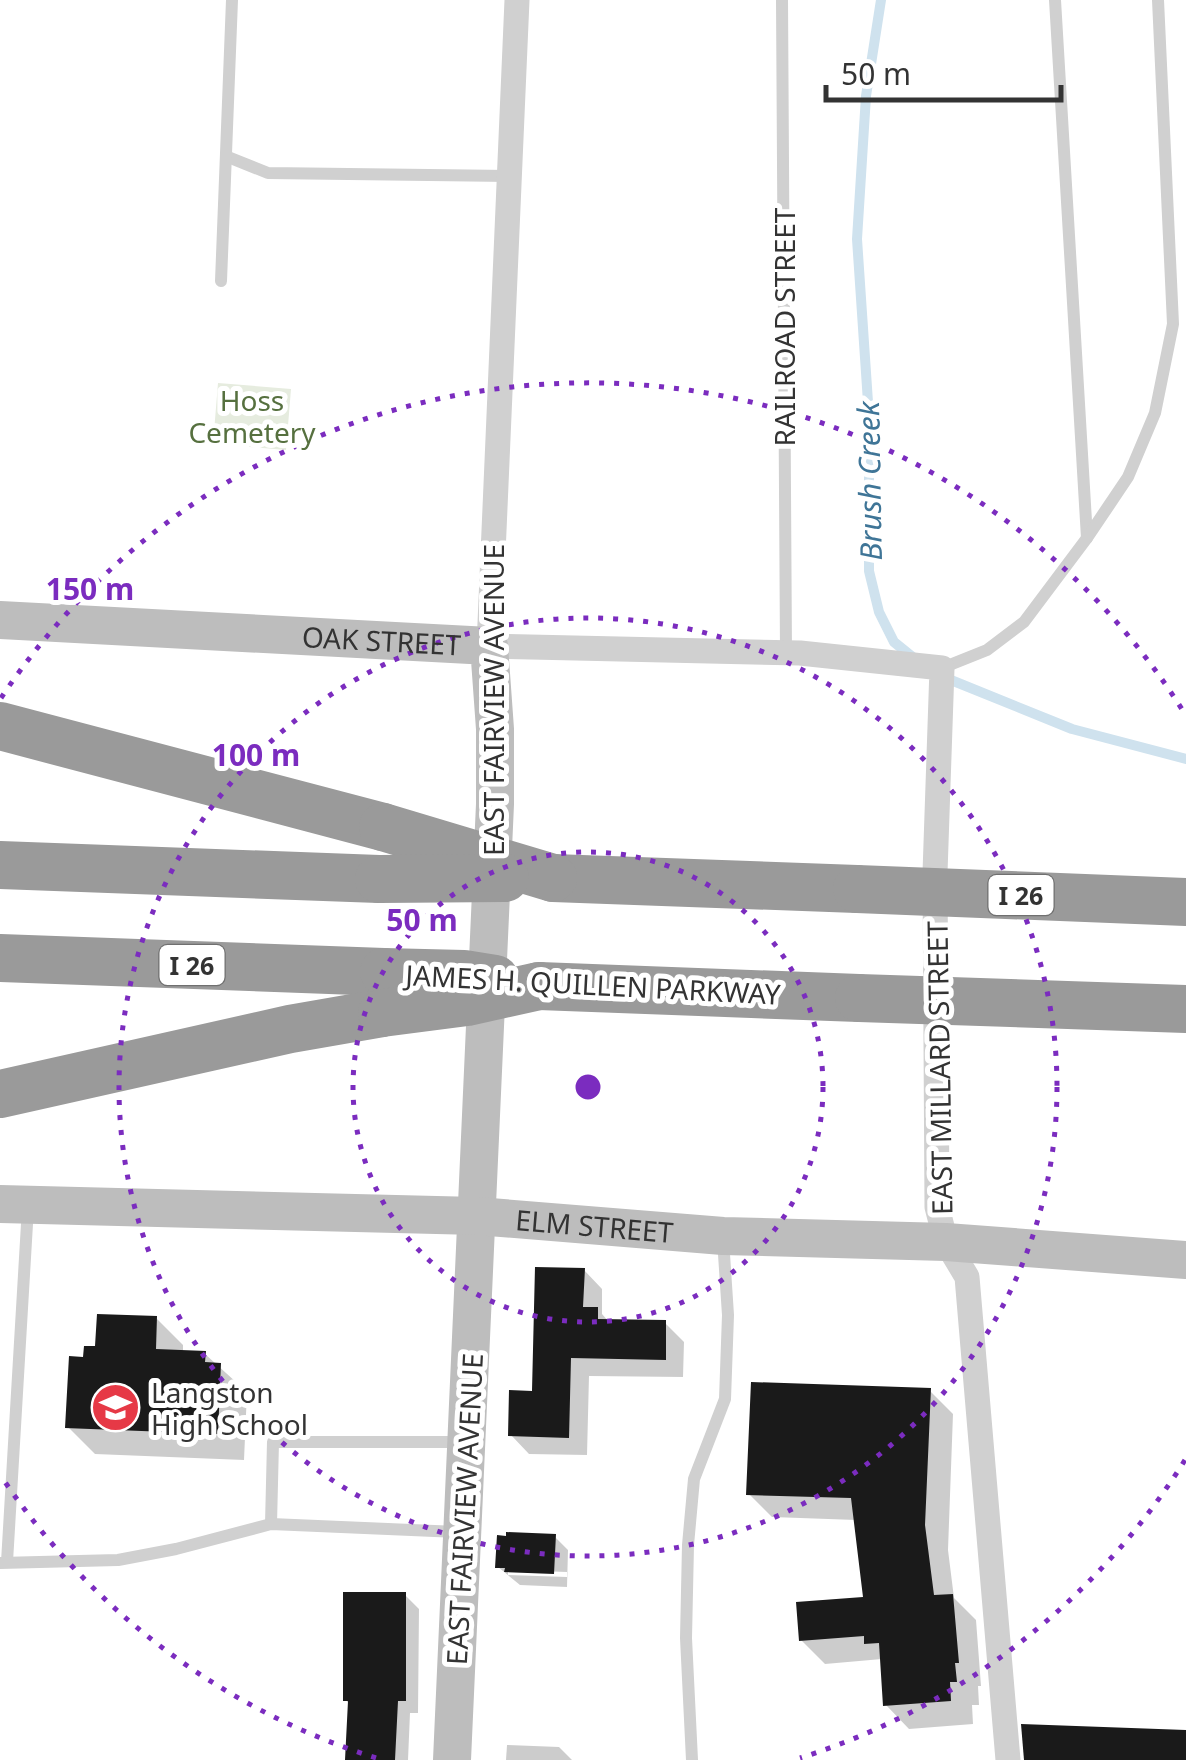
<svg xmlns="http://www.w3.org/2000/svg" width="1186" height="1760" font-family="'Noto Sans',sans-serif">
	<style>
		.green { fill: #e6ecdf }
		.shadow { fill: #0003; fill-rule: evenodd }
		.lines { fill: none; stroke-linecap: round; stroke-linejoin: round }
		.stream { stroke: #cfe2ee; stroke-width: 10 }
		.building { fill: #1a1a1a }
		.lane { stroke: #d0d0d0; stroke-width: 12 }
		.street { stroke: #d0d0d0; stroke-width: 25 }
		.secondary { stroke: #bdbdbd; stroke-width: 38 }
		.highway { stroke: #9a9a9a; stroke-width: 48 }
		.highway-bridge { stroke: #9a9a9a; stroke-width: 48 }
		.ring { fill: none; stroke: #7b2cbf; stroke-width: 5; stroke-dasharray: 5 10 }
		.labels { text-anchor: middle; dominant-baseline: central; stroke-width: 10; stroke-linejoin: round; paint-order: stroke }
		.shield { fill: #fff; stroke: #707070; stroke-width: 2.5 }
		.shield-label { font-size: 25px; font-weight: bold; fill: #333 }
		.street-label { font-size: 28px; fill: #333; stroke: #fff }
		.park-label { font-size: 28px; fill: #56703f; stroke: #fff }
		.poi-label { font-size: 28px; fill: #333; stroke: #fff; text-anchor: start }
		.water-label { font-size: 30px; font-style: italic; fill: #3f7597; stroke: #fff }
		.centre { fill: #7b2cbf; stroke: #fff; stroke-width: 5 }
		.ring-label { font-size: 30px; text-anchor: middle; font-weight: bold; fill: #7b2cbf; stroke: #fff; stroke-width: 10; stroke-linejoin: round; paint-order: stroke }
	</style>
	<rect width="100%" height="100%" fill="#fff"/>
	<!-- green -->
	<path class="green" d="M 218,383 L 291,389 L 286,450 L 213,444 Z"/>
	<!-- shadow -->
	<g class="shadow">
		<path d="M 584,1270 L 602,1289 L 602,1314 L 609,1322 L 665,1323 L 684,1342 L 683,1377 L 589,1376 L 587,1455 L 529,1454 L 511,1435 L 534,1393 Z"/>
		<path d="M 156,1318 L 183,1345 L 183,1353 L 205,1354 L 247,1392 L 244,1460 L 95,1454 L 68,1427 L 86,1360 L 98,1349 Z"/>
		<path d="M 930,1391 L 953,1414 L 948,1550 L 954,1598 L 976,1620 L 981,1686 L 978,1686 L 979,1705 L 972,1705 L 973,1724 L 909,1729 L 886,1705 L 882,1659 L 825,1664 L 801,1640 L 866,1599 L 856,1520 L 772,1517 L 749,1494 Z"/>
		<path d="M 555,1537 L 568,1550 L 567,1587 L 520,1585 L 498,1567 L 508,1538 ZM 508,1570 L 567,1572 L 567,1577 L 508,1575 Z"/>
		<path d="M 405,1595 L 419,1609 L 418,1713 L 410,1713 L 408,1760 L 348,1760 L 350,1705 L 346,1700 Z"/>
		<path d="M 507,1745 L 559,1747 L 572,1760 L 506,1760 Z"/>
	</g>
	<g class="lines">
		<!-- stream -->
		<g class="stream">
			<path d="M 881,0 L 866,96 L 857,239 L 869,417 L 869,571 L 879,612 L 894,642 L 915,659"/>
			<path d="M 941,676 L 1072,729 L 1186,759"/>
		</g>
	</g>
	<!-- building -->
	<g class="building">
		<path d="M 535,1267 L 585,1268 L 583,1307 L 598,1307 L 598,1319 L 666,1320 L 666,1360 L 571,1358 L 569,1438 L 508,1436 L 509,1390 L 532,1391 Z"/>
		<path d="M 97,1314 L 157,1316 L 156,1349 L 206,1351 L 205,1362 L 221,1363 L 218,1434 L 65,1428 L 69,1356 L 83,1357 L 84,1346 L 95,1346 Z"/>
		<path d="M 751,1382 L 931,1388 L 925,1525 L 934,1595 L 953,1594 L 959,1663 L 955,1663 L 957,1682 L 950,1682 L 951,1701 L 883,1706 L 879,1643 L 864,1644 L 864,1636 L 799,1641 L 796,1602 L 863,1597 L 851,1498 L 746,1495 Z"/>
		<path d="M 506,1532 L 556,1534 L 554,1574 L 504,1572 L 505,1568 L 495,1568 L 497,1535 L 506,1536 Z"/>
		<path d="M 343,1592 L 406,1592 L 406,1701 L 398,1701 L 395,1760 L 345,1760 L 348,1701 L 343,1701 Z"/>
		<path d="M 1021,1724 L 1186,1730 L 1186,1760 L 1024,1760 Z"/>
	</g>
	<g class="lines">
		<!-- lane -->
		<g class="lane">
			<path d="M 782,0 L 786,653"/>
			<path d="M 1055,0 L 1087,538"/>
			<path d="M 228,157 L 268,173 L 509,176"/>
			<path d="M 221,281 L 232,0"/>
			<path d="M 942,668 L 987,650 L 1024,622 L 1087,538 L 1128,477 L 1155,413 L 1173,324 L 1158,0"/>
			<path d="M 271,1524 L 273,1442 L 464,1442"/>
			<path d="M 7,1562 L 28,1207"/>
			<path d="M 0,1563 L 118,1560 L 176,1549 L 271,1524 L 458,1532"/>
			<path d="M 692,1760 L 686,1638 L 688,1545 L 694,1479 L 725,1399 L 728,1315 L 723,1239"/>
		</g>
		<!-- street -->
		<path class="street" d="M 517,0 L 489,646 L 800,653 L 942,668 L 935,873 L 937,1207 L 946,1242 L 967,1277 L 1008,1760"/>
		<!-- secondary -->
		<g class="secondary">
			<path id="s1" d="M 0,620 L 489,646 L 495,729 L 495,804 L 452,1760"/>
			<path id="s2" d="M 0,1204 L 477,1216 L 723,1236 L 946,1242 L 1186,1260"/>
		</g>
		<!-- highway -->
		<g class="highway">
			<path d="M 0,726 L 383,827"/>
			<path d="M 0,865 L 379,879"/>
			<path d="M 553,878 L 857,889"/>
			<path d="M 0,958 L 384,972"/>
			<path d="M 539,986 L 859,998"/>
			<path d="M 0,1094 L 290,1029 L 382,1013"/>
		</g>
		<!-- highway-bridge -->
		<g class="highway-bridge">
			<path d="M 383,827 L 553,878"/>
			<path d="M 379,879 L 505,878"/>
			<path d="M 857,889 L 1186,902"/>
			<path d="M 384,972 L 464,974 L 495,979"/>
			<path d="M 859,998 L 1186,1009"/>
			<path d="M 382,1013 L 467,1002 L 539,986"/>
		</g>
	</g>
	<!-- distance rings -->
	<g class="ring">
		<circle cx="588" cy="1087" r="235"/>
		<circle cx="588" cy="1087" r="469"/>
		<path d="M1185 1460A704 704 0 0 1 800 1758M376 1758A704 704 0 0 1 1 1476M1 698A704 704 0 0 1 1185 714"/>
	</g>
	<!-- icons -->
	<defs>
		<symbol id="school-disc" viewBox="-11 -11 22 22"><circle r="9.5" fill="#e63946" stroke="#fff"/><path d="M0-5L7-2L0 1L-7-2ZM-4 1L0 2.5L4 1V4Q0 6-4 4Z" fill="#fff"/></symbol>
	</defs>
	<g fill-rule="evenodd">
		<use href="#school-disc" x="88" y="1380" width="55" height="55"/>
	</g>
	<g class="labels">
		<!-- shield labels -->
		<g class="shield">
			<rect x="988.5" y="875" width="65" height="40" rx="8"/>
			<rect x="159.5" y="945" width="65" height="40" rx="8"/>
		</g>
		<g class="shield-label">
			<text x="1021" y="895">I 26</text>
			<text x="192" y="965">I 26</text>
		</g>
		<!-- street labels -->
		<g class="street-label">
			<text transform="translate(784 327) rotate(-90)">RAILROAD STREET</text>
			<text stroke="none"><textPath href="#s1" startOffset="382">OAK STREET</textPath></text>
			<text transform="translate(493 700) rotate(-90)">EAST FAIRVIEW AVENUE</text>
			<text transform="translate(593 984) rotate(3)">JAMES H. QUILLEN PARKWAY</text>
			<text transform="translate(939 1068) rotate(-91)">EAST MILLARD STREET</text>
			<text stroke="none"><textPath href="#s2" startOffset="595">ELM STREET</textPath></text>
			<text transform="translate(464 1509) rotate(-87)">EAST FAIRVIEW AVENUE</text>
		</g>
		<!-- park labels -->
		<g class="park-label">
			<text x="252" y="400">Hoss<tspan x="252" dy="32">Cemetery</tspan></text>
		</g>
		<!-- poi labels -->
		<g class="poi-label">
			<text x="151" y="1392">Langston<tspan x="151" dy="32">High School</tspan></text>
		</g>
		<!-- water labels -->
		<g class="water-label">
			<text transform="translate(869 481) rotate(-91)">Brush Creek</text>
		</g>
	</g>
	<circle cx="588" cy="1087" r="15" class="centre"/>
	<g class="ring-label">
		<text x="90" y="600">150 m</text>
		<text x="256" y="766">100 m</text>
		<text x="422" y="931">50 m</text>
	</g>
	<!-- scale -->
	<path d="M826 85v15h235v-15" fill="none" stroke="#333333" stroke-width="5"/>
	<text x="841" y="85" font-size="30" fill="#333333" stroke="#ffffff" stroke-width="8" paint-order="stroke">50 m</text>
</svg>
